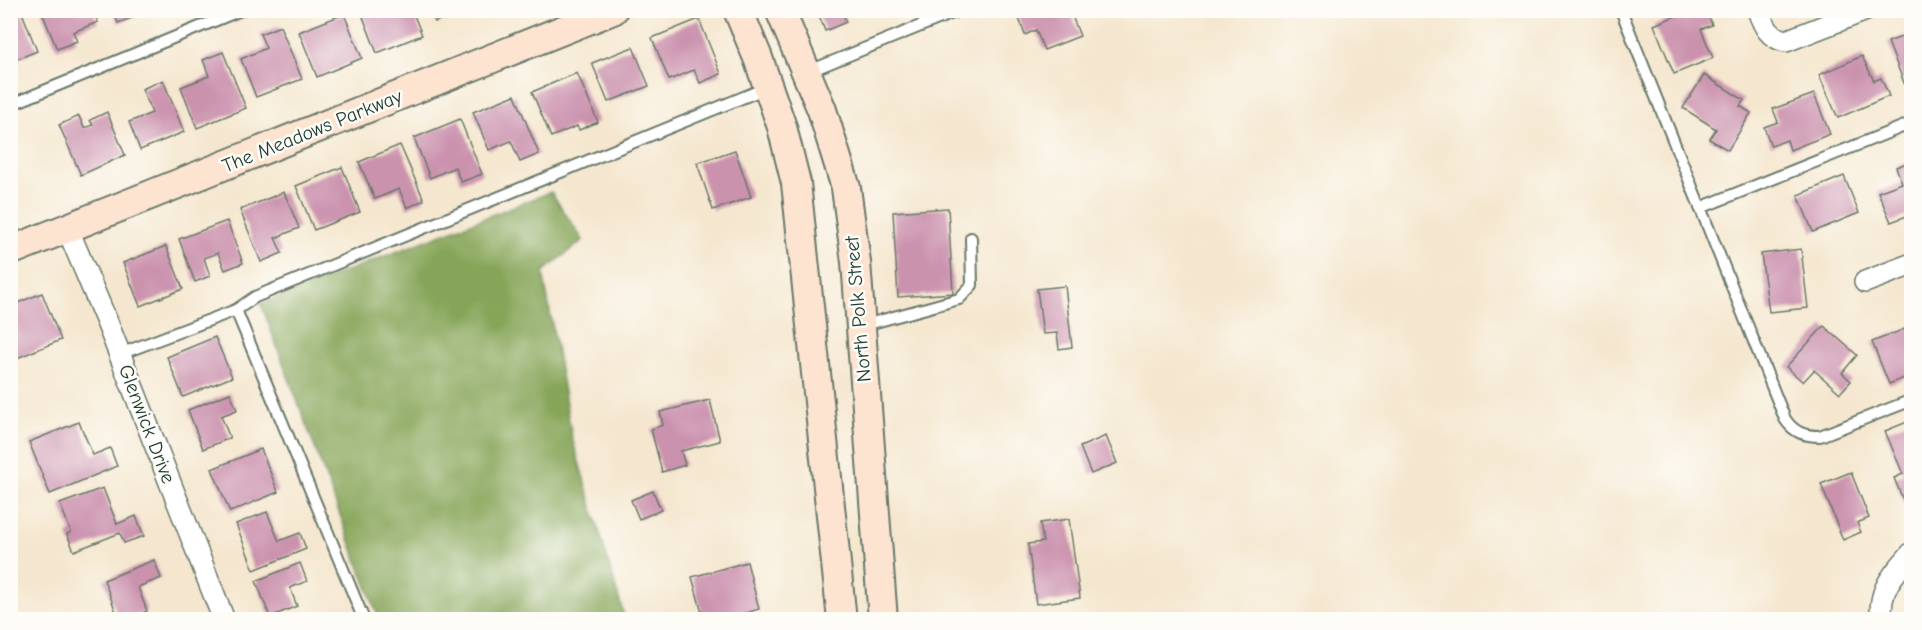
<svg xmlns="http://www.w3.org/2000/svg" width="1922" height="630" font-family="'Comic Neue',sans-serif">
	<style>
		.forest { fill: #86a559; stroke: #527146; stroke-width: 1.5 }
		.building { fill: #cb92ae }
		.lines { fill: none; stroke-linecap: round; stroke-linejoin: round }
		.lane-casing { stroke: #6a786a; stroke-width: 14 }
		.street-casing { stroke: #6a786a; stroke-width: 24 }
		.secondary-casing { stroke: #6a786a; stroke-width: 32 }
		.lane { stroke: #fff; stroke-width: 10 }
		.street { stroke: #fff; stroke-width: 21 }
		.secondary { stroke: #fde4d1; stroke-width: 28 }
		.labels { text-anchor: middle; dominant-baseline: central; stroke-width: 5; stroke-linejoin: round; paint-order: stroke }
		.street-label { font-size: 20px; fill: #1f3d34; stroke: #fdfcf7 }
	</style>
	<rect width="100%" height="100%" fill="#fdfcf7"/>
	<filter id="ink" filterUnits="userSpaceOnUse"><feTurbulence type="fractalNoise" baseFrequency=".0167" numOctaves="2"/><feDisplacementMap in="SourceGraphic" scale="12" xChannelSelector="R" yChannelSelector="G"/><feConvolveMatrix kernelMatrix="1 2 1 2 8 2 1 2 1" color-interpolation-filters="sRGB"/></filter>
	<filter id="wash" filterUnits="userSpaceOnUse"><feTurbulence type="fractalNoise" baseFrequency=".008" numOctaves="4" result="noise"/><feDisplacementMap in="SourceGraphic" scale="24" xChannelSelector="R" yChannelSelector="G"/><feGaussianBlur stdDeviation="1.35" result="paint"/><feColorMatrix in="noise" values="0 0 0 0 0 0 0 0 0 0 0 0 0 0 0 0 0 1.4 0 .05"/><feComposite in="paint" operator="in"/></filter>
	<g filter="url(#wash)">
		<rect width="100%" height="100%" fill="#f5e7cf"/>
		<!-- forest -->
		<path class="forest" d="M 551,192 L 583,240 L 543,272 L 572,438 L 625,619 L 379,619 L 261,304 Z"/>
		<g id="blocks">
			<!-- building -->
			<g class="building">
				<path d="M 10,10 L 21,10 L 37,51 L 10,62 Z"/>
				<path d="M 41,10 L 93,10 L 98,22 L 73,32 L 77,41 L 57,49 Z"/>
				<path d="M 113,10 L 132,10 L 134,17 L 118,23 Z"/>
				<path d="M 375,10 L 412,10 L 422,35 L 377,53 L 363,17 Z"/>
				<path d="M 430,10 L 462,10 L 462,11 L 435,22 Z"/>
				<path d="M 817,10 L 842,10 L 846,22 L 825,31 Z"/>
				<path d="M 1016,10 L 1086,10 L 1086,11 L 1072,16 L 1080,36 L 1044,50 L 1036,30 L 1025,35 Z"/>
				<path d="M 1690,10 L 1706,10 L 1712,25 L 1701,29 L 1713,58 L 1674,74 L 1654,25 Z"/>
				<path d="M 344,14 L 362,58 L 317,77 L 299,32 Z"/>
				<path d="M 699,19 L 721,74 L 700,83 L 694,70 L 669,80 L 652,38 Z"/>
				<path d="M 280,26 L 302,79 L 256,97 L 241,59 L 266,48 L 260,34 Z"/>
				<path d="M 1912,33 L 1912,91 L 1908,93 L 1888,42 Z"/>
				<path d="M 633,47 L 649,86 L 608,102 L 592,63 Z"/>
				<path d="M 223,52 L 246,108 L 197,128 L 181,87 L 209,76 L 203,60 Z"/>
				<path d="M 1862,56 L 1874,81 L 1881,78 L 1889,96 L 1838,118 L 1819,75 Z"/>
				<path d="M 577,73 L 598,122 L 579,130 L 577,126 L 551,137 L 532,92 Z"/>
				<path d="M 1704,75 L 1744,100 L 1740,106 L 1751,113 L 1728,150 L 1709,139 L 1716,129 L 1683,108 Z"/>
				<path d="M 163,80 L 184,132 L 140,150 L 129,122 L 152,113 L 142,89 Z"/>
				<path d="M 1814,94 L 1830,134 L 1790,150 L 1787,140 L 1771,146 L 1764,127 L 1778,122 L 1773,109 Z"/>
				<path d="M 515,95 L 539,154 L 520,162 L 511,141 L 489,150 L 473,112 Z"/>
				<path d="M 107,112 L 125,155 L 81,175 L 59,125 L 79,116 L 84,128 L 93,125 L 90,120 Z"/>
				<path d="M 460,119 L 482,174 L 461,182 L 455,167 L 430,178 L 414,138 Z"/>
				<path d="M 400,145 L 424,200 L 407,208 L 399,189 L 375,199 L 359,162 Z"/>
				<path d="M 735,150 L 751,197 L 713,210 L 697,163 Z"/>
				<path d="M 1912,161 L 1912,214 L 1891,222 L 1878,192 L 1902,183 L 1896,167 Z"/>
				<path d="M 342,167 L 360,212 L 314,230 L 296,186 Z"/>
				<path d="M 1844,176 L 1859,213 L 1813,232 L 1798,195 Z"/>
				<path d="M 284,192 L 299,228 L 275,238 L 282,253 L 261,262 L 240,210 Z"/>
				<path d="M 948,208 L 953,293 L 898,297 L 893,212 Z"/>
				<path d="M 227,221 L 243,263 L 225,270 L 218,253 L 204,258 L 210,276 L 195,282 L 179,239 Z"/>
				<path d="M 166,246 L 183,289 L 140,306 L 123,263 Z"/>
				<path d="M 1801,249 L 1808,308 L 1769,312 L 1761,254 Z"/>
				<path d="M 1065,286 L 1072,347 L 1059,349 L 1057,333 L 1043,334 L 1037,289 Z"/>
				<path d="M 42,293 L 61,340 L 17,358 L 10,342 L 10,306 Z"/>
				<path d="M 1824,326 L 1857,355 L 1842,373 L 1851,381 L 1840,393 L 1814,370 L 1803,382 L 1786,367 Z"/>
				<path d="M 1912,326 L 1912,375 L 1889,384 L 1872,342 Z"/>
				<path d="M 215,337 L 232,377 L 183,397 L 167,357 Z"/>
				<path d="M 230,393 L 237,410 L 221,416 L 230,438 L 203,449 L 188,410 Z"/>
				<path d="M 710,400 L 720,441 L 681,451 L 685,465 L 662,472 L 651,429 L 663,425 L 660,412 Z"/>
				<path d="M 1912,420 L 1912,499 L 1904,502 L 1894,478 L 1903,474 L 1885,431 Z"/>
				<path d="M 79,422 L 93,455 L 110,448 L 117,466 L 50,494 L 29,442 Z"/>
				<path d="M 1106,436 L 1117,463 L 1091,474 L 1080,447 Z"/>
				<path d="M 261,449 L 278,492 L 230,512 L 212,469 Z"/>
				<path d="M 1851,472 L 1869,518 L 1857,523 L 1861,532 L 1843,540 L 1821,484 Z"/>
				<path d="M 103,488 L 117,524 L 136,516 L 144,536 L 124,543 L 120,533 L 74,551 L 67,534 L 71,532 L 60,504 Z"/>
				<path d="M 653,491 L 661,510 L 639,519 L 631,500 Z"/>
				<path d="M 267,512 L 279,541 L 300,533 L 306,549 L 254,570 L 236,524 Z"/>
				<path d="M 1069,519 L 1080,598 L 1036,604 L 1028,544 L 1043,542 L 1040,523 Z"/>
				<path d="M 154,560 L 161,578 L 138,587 L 147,611 L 126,620 L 119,620 L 104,580 Z"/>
				<path d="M 747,562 L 759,609 L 722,620 L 704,620 L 692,577 Z"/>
				<path d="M 300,563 L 307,581 L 290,588 L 297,606 L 270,617 L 256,581 Z"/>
			</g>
		</g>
	</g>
	<g filter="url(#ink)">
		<use href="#blocks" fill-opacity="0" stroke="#6a786a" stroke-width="1.5"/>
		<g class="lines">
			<defs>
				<g id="lane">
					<path d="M 1621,10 L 1785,419 C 1794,433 1805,436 1820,436 L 1912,400"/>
					<path d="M 807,72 L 960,10"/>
					<path d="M 10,105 L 241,10"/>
					<path d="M 1700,208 L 1912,123"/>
					<path d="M 236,310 L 255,297 L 766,88"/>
					<path d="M 861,326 L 959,299 L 972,285 L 971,238"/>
					<path d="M 120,354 L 236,310 L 364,620"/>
				</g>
				<g id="street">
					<path d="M 1758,10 C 1764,26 1769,38 1786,41 L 1866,10"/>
					<path d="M 68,230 L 107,322 L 224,620"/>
					<path d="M 1865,282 L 1912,264"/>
					<path d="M 1882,620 C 1877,591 1894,573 1912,553"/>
				</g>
				<g id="secondary">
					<path d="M 738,10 L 758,58 L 782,127 L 796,183 L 842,620"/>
					<path d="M 780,10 L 822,110 L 846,188 L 856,262 L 883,620"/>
					<path d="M 10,251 L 613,10"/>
				</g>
			</defs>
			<!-- lane casing -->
			<use href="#lane" class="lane-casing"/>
			<!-- street casing -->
			<use href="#street" class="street-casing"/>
			<!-- secondary casing -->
			<use href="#secondary" class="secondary-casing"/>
			<!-- lane -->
			<use href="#lane" class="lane"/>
			<!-- street -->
			<use href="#street" class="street"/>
			<!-- secondary -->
			<use href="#secondary" class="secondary"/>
		</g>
	</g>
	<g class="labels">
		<!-- street labels -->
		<g class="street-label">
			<text transform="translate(312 131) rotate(-22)">The Meadows Parkway</text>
			<text transform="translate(858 309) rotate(-95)">North Polk Street</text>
			<text transform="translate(147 424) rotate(69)">Glenwick Drive</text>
		</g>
	</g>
	<!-- margin -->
	<rect width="1922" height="630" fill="none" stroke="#fdfcf7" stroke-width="36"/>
</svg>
